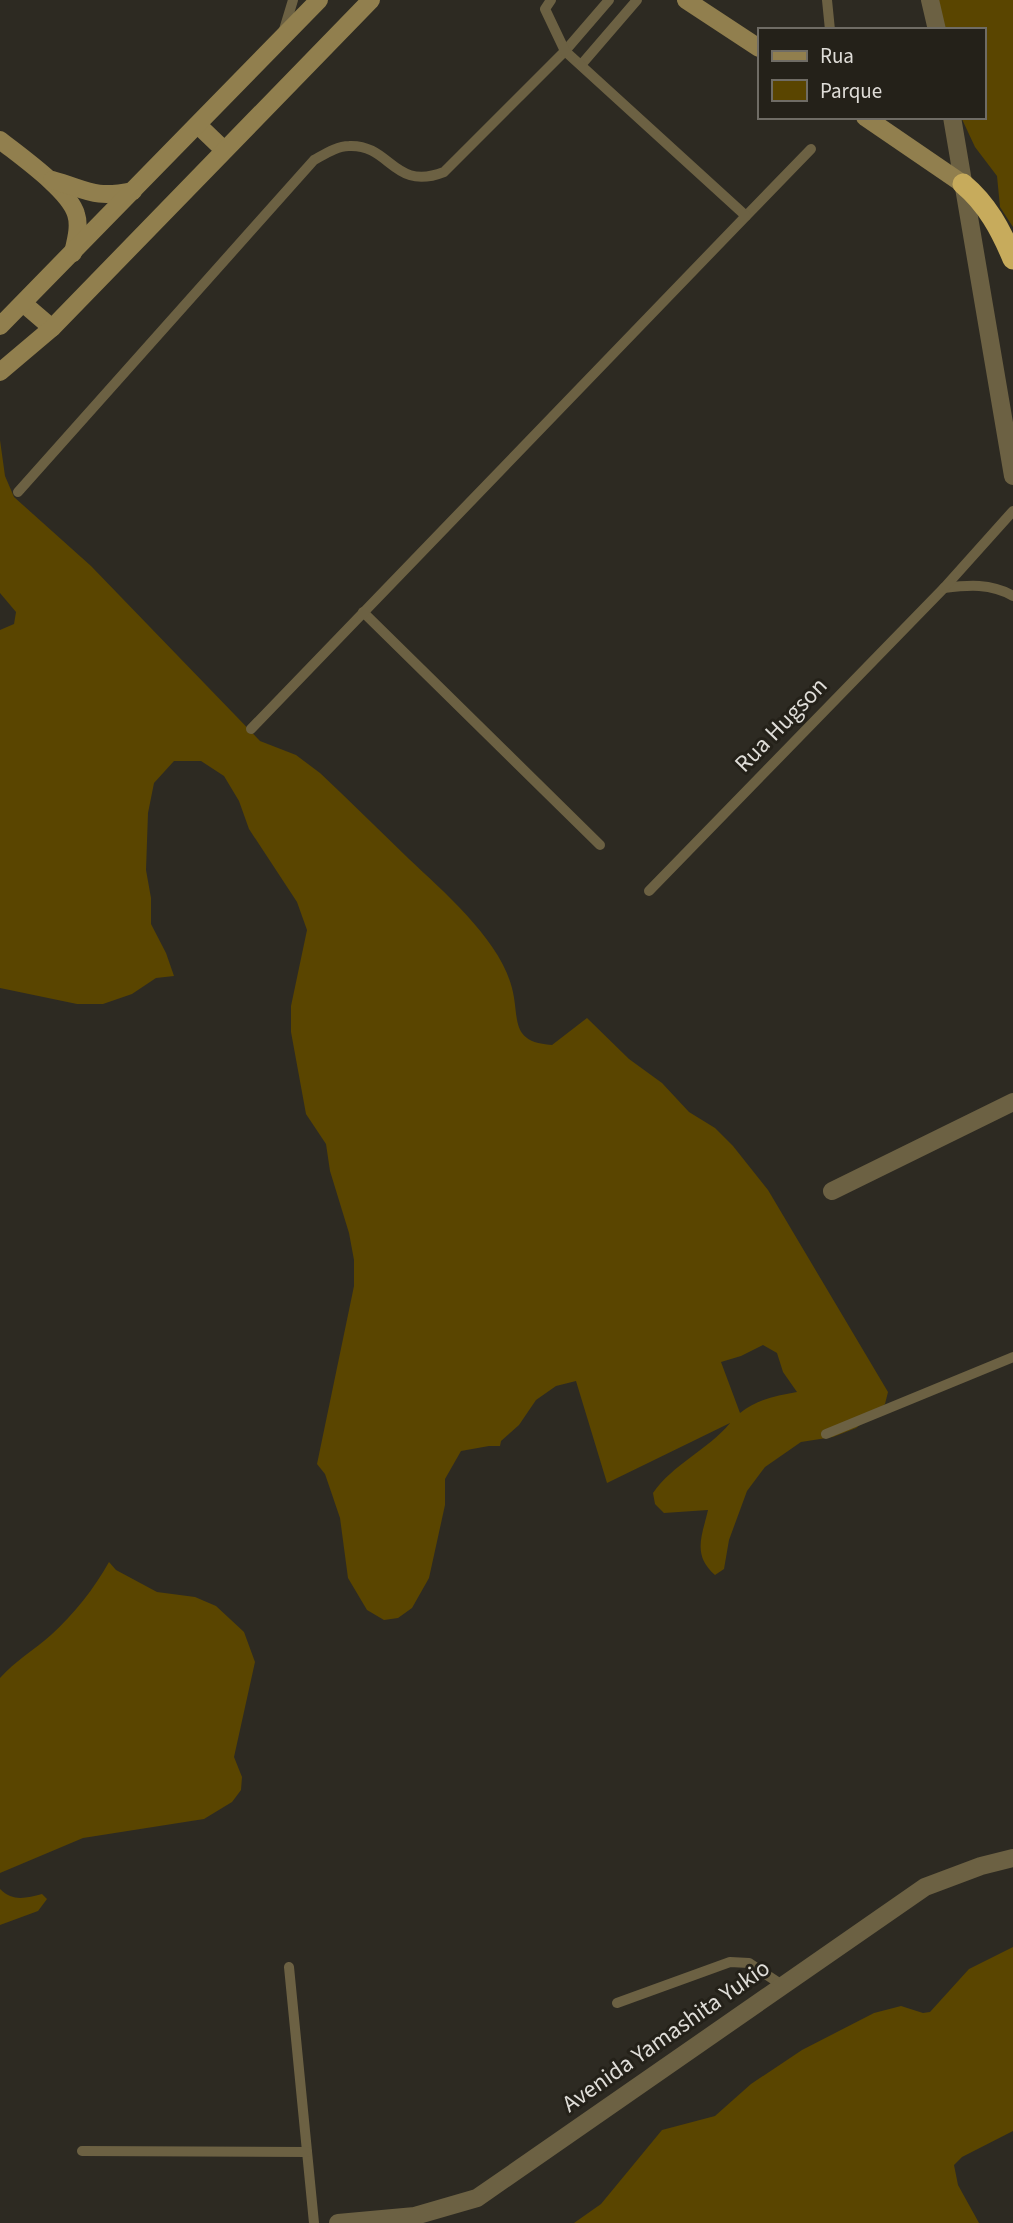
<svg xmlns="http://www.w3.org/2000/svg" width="1013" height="2223" font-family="'Source Sans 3',sans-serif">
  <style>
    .green { fill: #5a4500; fill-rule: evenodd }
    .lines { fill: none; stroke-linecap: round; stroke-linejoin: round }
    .service { stroke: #6c6143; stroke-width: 10 }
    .minor { stroke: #6c6143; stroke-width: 18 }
    .tertiary { stroke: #6c6143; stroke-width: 18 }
    .secondary { stroke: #917f4e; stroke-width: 18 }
    .motorway { stroke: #c7ab5c; stroke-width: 21 }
    .labels { text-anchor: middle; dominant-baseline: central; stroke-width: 6; stroke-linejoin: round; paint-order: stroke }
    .street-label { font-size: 24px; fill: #dfddd8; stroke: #242119 }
  </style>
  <rect width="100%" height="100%" fill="#2d2a22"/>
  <!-- green -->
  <g class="green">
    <polygon points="938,0 1013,0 1013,227 1000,207 997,176 975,147 961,117 983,117 983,30 943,30"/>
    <path d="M 0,440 L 5,476 L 14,497 L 91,566 L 260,741 L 296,755 L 320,773 C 350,801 379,830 409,859 C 444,892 500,940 512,988 C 520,1019 509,1042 552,1045 L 587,1018 L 629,1059 L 662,1083 L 689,1112 L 715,1128 L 733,1146 L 768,1190 L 888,1392 L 885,1404 L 856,1428 L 833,1437 L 801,1442 L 765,1467 L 747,1491 L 729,1540 L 724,1569 L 715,1575 C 692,1555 702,1536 708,1510 L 664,1513 L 655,1504 L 653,1493 C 673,1464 708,1450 730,1423 L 607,1483 L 576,1381 L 556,1386 L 536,1400 L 519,1425 L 501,1441 L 500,1446 L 489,1446 L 461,1451 L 445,1479 L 445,1505 L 429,1578 L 412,1608 L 398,1618 L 384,1620 L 367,1610 L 348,1578 L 340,1518 L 325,1474 L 317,1464 L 354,1286 L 354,1260 L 349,1233 L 330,1171 L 326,1144 L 306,1114 L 291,1032 L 291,1006 L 307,930 L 297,902 L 249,829 L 239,801 L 224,776 L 201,761 L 174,761 L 154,783 L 148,813 L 146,870 L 151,898 L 151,924 L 166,953 L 174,976 L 156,978 L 132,994 L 103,1004 L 77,1004 L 0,988 L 0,630 L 14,624 L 16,612 L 0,593 ZM 763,1345 L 777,1353 L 783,1372 L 797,1392 C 776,1396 757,1399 740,1413 L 721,1362 L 741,1356 Z"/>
    <path d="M 109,1562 L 116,1570 L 157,1592 L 195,1597 L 216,1606 L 244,1632 L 255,1662 L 234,1757 L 242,1777 L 241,1790 L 232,1802 L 204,1819 L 83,1838 L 0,1873 L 0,1678 C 15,1661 34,1650 51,1635 C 74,1614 94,1589 109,1562 Z"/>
    <path d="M 0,1889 C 13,1902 26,1898 42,1894 L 47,1899 L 38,1911 L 0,1925 Z"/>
    <polygon points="1013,1947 1013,2131 962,2157 954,2165 958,2185 979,2223 574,2223 601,2204 662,2130 715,2116 751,2084 802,2050 874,2013 901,2006 923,2013 930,2012 969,1969"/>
  </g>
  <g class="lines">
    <!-- service -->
    <g class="service">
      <polyline points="827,0 830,30"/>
      <polyline points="283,33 293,0"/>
      <polyline points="581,65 637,0"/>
      <polyline points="746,216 811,149"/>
      <path d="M 18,492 L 314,160 C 325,154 337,146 349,146 C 391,144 393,192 444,172 L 565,51 L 609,0"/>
      <path d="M 944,588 C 968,585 991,583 1013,596"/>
      <polyline points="363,612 600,845"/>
      <polyline points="251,729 746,216 565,51 545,9 551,0"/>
      <polyline points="649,891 944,588 1013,511"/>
      <polyline points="826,1434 1013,1357"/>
      <polyline points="289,1967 314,2223"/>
      <polyline points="617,2003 730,1962 749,1963 782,1985"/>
      <polyline points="82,2151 307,2152"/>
    </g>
    <!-- minor -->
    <polyline class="minor" points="832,1191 1013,1102"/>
    <!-- tertiary -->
    <g class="tertiary">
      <polyline points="930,0 937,30"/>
      <polyline points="952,117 1013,476"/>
      <polyline points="338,2223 415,2216 477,2198 925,1887 981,1866 1013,1858"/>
    </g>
    <!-- secondary -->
    <g class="secondary">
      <polyline points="686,0 759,48"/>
      <polyline points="865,117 963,184"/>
      <polyline points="198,125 224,150"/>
      <path d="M 0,140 C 20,156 69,190 76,214 C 80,226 76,240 73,253"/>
      <path d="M 52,180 C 88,190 93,199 133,191"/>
      <polyline points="24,304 52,328"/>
      <polyline points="0,326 319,0"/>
      <polyline points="0,372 52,328 371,0"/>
    </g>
    <!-- motorway -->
    <path class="motorway" d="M 963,184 C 987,204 1001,230 1013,259"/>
  </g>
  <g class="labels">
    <!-- street labels -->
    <g class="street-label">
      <text transform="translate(781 725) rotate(-46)">Rua Hugson</text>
      <text transform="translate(666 2036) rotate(-35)">Avenida Yamashita Yukio</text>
    </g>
  </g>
  <!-- legend -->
  <rect x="758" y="28" width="228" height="91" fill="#242119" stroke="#6f6c65" stroke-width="2"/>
  <rect x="772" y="51" width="35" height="10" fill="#917f4e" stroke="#6f6c65" stroke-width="2"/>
  <text x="820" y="63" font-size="21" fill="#dfddd8">Rua</text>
  <rect x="772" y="80" width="35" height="21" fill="#5a4500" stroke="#6f6c65" stroke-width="2"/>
  <text x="820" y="98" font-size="21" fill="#dfddd8">Parque</text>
</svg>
